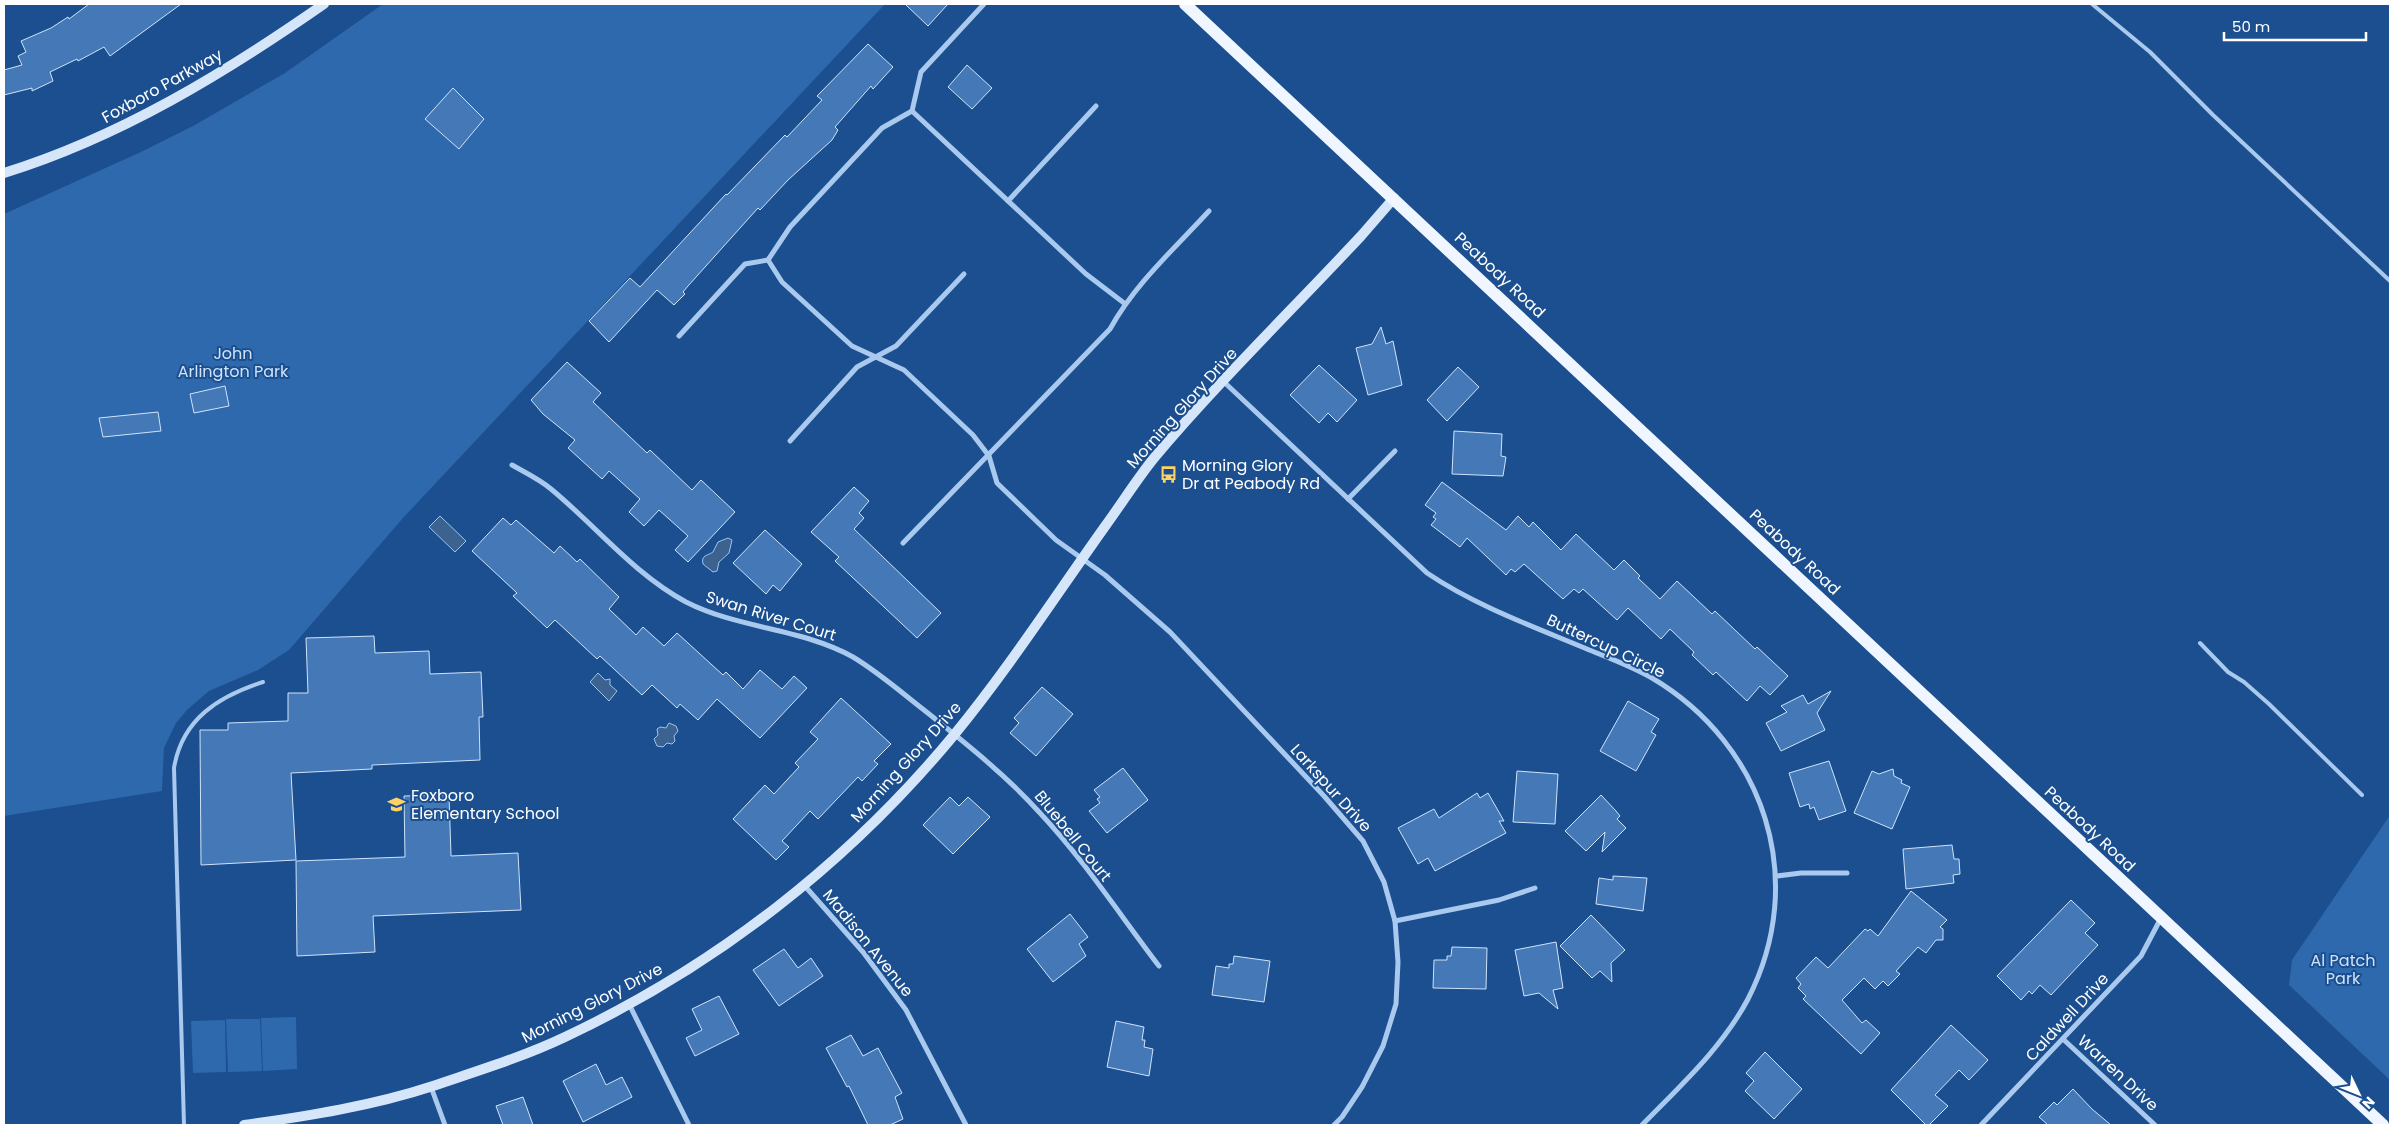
<svg xmlns="http://www.w3.org/2000/svg" width="2394" height="1129" font-family="Poppins,sans-serif">
  <style>
    .green { fill: #2e69ad }
    .water { fill: #3c6290; stroke: #9cc4f0 }
    .building { fill: #4478b7; stroke: #cfe3fa }
    .lines { fill: none; stroke-linecap: round; stroke-linejoin: round }
    .lane { stroke: #a9c9ee; stroke-width: 4 }
    .street { stroke: #a9c9ee; stroke-width: 5 }
    .secondary { stroke: #d6e6fa; stroke-width: 10 }
    .primary { stroke: #f0f6ff; stroke-width: 12 }
    .labels { text-anchor: middle; dominant-baseline: central; stroke-width: 4; stroke-linejoin: round; paint-order: stroke }
    .street-label { font-size: 16px; fill: #fff; stroke: #1b4f8f }
    .park-label { font-size: 16px; fill: #cfe3fa; stroke: #1b4f8f }
    .poi-label { font-size: 16px; fill: #fff; stroke: #1b4f8f; text-anchor: start }
  </style>
  <rect width="100%" height="100%" fill="#1b4f8f"/>
  <!-- green -->
  <g class="green">
    <polygon points="383,4 885,4 403,518 289,650 258,670 209,691 187,710 176,723 164,748 162,791 4,816 4,214 143,151 193,126 285,73"/>
    <polygon points="2390,815 2390,1080 2289,985 2292,960"/>
    <polygon points="296,1017 297,1069 263,1071 261,1018"/>
    <polygon points="226,1019 260,1019 262,1071 228,1072"/>
    <polygon points="225,1020 226,1072 193,1073 191,1021"/>
  </g>
  <!-- water -->
  <g class="water">
    <polygon points="440,516 466,541 455,552 429,527"/>
    <path d="M 728,538 L 732,540 L 729,553 L 719,562 L 717,571 L 713,572 L 703,564 C 701,555 707,556 713,552 L 718,542 Z"/>
    <polygon points="598,673 605,680 610,679 610,685 617,691 609,701 590,682"/>
    <polygon points="669,723 676,726 678,731 674,736 675,741 672,744 667,743 663,747 657,746 654,739 658,735 657,729 660,727 666,728"/>
  </g>
  <!-- building -->
  <g class="building">
    <polygon points="89,4 181,4 110,56 104,47 78,61 77,59 50,72 53,81 32,91 32,88 4,95 4,70 22,65 18,56 26,52 21,41 51,28 68,17 69,19"/>
    <polygon points="905,4 948,4 928,26"/>
    <polygon points="868,44 893,67 873,89 871,86 835,127 838,130 832,140 788,180 760,210 758,208 688,286 683,292 685,294 674,305 657,290 609,342 589,321 630,278 640,287 726,194 727,195 785,135 787,137 822,100 817,96"/>
    <polygon points="967,65 992,88 972,109 948,87"/>
    <polygon points="453,88 484,119 459,149 425,119"/>
    <polygon points="1381,327 1386,344 1393,341 1402,385 1368,395 1356,348 1372,344"/>
    <polygon points="567,362 601,393 593,402 647,453 650,450 692,490 701,480 735,512 688,562 675,550 688,536 659,510 644,526 629,512 640,499 609,471 602,479 568,448 575,440 543,414 531,400"/>
    <polygon points="1319,365 1357,400 1337,422 1328,413 1319,423 1290,395"/>
    <polygon points="1458,367 1479,387 1447,421 1427,400"/>
    <polygon points="225,386 229,406 194,413 190,394"/>
    <polygon points="158,412 161,431 103,437 99,418"/>
    <polygon points="1454,431 1502,434 1501,456 1506,457 1503,476 1452,474"/>
    <polygon points="1442,482 1506,530 1518,516 1529,527 1533,522 1561,550 1576,534 1614,570 1624,560 1640,576 1638,578 1660,599 1677,581 1712,614 1715,611 1755,649 1757,647 1788,676 1770,695 1760,686 1747,701 1716,672 1713,675 1692,655 1694,652 1670,629 1661,639 1628,608 1617,620 1583,589 1579,593 1574,589 1563,599 1524,564 1515,572 1511,569 1506,575 1467,538 1460,547 1431,525 1436,519 1433,517 1436,513 1425,505"/>
    <polygon points="854,487 869,501 859,513 864,518 854,529 941,613 917,638 835,561 839,557 811,532"/>
    <polygon points="503,518 511,525 516,520 554,553 560,546 577,562 580,559 619,597 609,609 636,635 643,627 664,646 677,633 723,675 726,672 743,689 760,670 782,689 794,676 807,688 760,738 717,699 698,720 680,704 677,708 652,685 642,695 600,656 597,659 555,620 547,628 513,596 517,593 472,551"/>
    <polygon points="765,530 802,564 780,591 773,585 766,594 733,563"/>
    <polygon points="374,636 375,653 429,651 430,674 481,672 483,717 479,717 480,760 372,765 372,769 291,773 296,860 201,865 200,730 228,730 228,723 288,721 288,693 308,693 306,638"/>
    <polygon points="1042,687 1073,714 1036,756 1010,733 1019,723 1014,718"/>
    <polygon points="1831,691 1817,713 1825,730 1781,751 1766,723 1787,712 1781,706 1803,695 1808,704"/>
    <polygon points="841,698 891,744 874,761 878,764 862,781 858,777 818,819 810,811 782,841 789,847 776,860 733,819 765,785 774,794 799,767 795,763 818,739 810,732"/>
    <polygon points="1628,701 1659,719 1651,732 1656,735 1636,771 1600,751"/>
    <polygon points="1829,761 1846,811 1819,820 1814,807 1810,809 1809,804 1800,807 1789,773"/>
    <polygon points="1123,768 1148,800 1107,833 1089,811 1100,803 1097,799 1100,797 1094,790"/>
    <polygon points="1893,769 1894,776 1902,780 1901,783 1910,787 1892,829 1854,813 1872,771 1879,774"/>
    <polygon points="1517,771 1558,774 1555,824 1513,822"/>
    <polygon points="1477,793 1480,798 1488,793 1504,821 1499,821 1506,833 1435,871 1428,858 1418,864 1398,828 1434,809 1439,818"/>
    <polygon points="449,795 451,856 518,853 521,910 373,916 375,952 297,956 296,861 405,857 404,796"/>
    <polygon points="1601,795 1616,811 1620,816 1617,819 1626,828 1602,852 1605,832 1586,851 1565,831"/>
    <polygon points="950,797 959,806 968,797 990,817 953,854 923,825"/>
    <polygon points="1952,845 1954,859 1959,859 1960,874 1953,875 1954,883 1906,889 1903,849"/>
    <polygon points="1613,876 1647,878 1643,911 1596,904 1599,878 1613,880"/>
    <polygon points="1911,891 1947,920 1940,927 1943,929 1943,940 1936,940 1926,953 1918,947 1896,971 1900,974 1888,986 1883,981 1875,989 1864,978 1842,1000 1862,1023 1866,1020 1880,1033 1861,1054 1803,999 1806,996 1798,988 1801,984 1796,978 1816,957 1828,968 1865,929 1868,931 1870,929 1878,936"/>
    <polygon points="2071,900 2095,923 2085,933 2098,945 2051,995 2040,985 2032,994 2029,991 2021,1000 1997,976"/>
    <polygon points="1070,914 1088,937 1079,944 1086,956 1053,982 1027,949"/>
    <polygon points="1591,915 1625,950 1611,963 1612,982 1600,971 1592,978 1560,946"/>
    <polygon points="1556,942 1563,988 1553,990 1558,1009 1539,993 1524,996 1515,950"/>
    <polygon points="1452,947 1487,948 1486,989 1433,988 1434,960 1447,960 1447,956 1451,956"/>
    <polygon points="784,949 798,968 811,958 823,976 779,1006 753,970"/>
    <polygon points="1234,956 1270,961 1264,1002 1212,995 1216,966 1229,968 1229,964 1233,964"/>
    <polygon points="719,996 739,1034 695,1056 686,1038 702,1030 692,1009"/>
    <polygon points="1116,1021 1144,1027 1142,1040 1145,1040 1144,1047 1153,1049 1149,1076 1107,1067"/>
    <polygon points="1951,1025 1988,1060 1969,1080 1959,1070 1935,1095 1948,1106 1929,1125 1926,1125 1891,1090"/>
    <polygon points="851,1035 863,1056 878,1048 902,1093 895,1097 903,1119 890,1125 868,1125 849,1086 847,1087 826,1048"/>
    <polygon points="1765,1052 1802,1089 1774,1119 1745,1091 1754,1081 1746,1073"/>
    <polygon points="596,1064 606,1085 622,1077 632,1097 583,1122 563,1081"/>
    <polygon points="2073,1089 2092,1109 2111,1125 2048,1125 2039,1117 2054,1102 2057,1105"/>
    <polygon points="523,1097 533,1125 503,1125 496,1106"/>
  </g>
  <g class="lines">
    <!-- lane -->
    <g class="lane">
      <polyline points="2092,4 2150,52 2213,115 2390,281"/>
      <polyline points="2200,643 2228,672 2244,682 2269,704 2362,795"/>
      <path d="M 184,1125 L 174,768 C 182,719 219,696 263,682"/>
    </g>
    <!-- street -->
    <g class="street">
      <polyline points="912,111 1086,274 1124,303"/>
      <polyline points="912,111 921,72 984,4"/>
      <polyline points="1008,201 1096,106"/>
      <polyline points="768,260 782,282 852,346 904,370 973,435 989,456 997,483 1056,540 1105,575 1170,632 1324,796 1363,841 1384,882 1395,921 1398,962 1396,1004 1383,1046 1362,1087 1342,1117 1334,1125"/>
      <polyline points="679,336 745,264 768,260 790,227 882,128 912,111"/>
      <path d="M 1224,382 L 1427,573 C 1476,606 1532,626 1587,649 C 1609,658 1631,666 1652,678 C 1765,745 1809,880 1748,999 C 1722,1048 1680,1086 1642,1125"/>
      <polyline points="790,441 857,367 896,346 964,274"/>
      <path d="M 512,465 C 524,472 539,479 551,489 C 596,526 634,574 686,602 C 739,629 801,628 853,657 C 878,672 901,692 924,710 C 964,742 1006,775 1040,813 C 1084,860 1120,915 1159,966"/>
      <polyline points="1348,499 1395,451"/>
      <path d="M 903,543 L 1110,329 C 1135,284 1174,249 1209,211"/>
      <polyline points="1777,876 1801,873 1847,873"/>
      <polyline points="804,885 863,952 906,1010 966,1125"/>
      <polyline points="1395,921 1499,900 1535,888"/>
      <polyline points="629,1004 689,1125"/>
      <polyline points="2063,1039 2155,1125"/>
      <polyline points="431,1087 445,1125"/>
      <polyline points="1981,1125 2141,956 2161,918"/>
    </g>
    <!-- secondary -->
    <g class="secondary">
      <path d="M 4,173 C 120,137 225,73 324,4"/>
      <path d="M 244,1125 C 308,1116 372,1106 433,1086 C 477,1071 523,1057 565,1037 C 716,966 848,863 954,735 C 1009,668 1056,595 1106,525 C 1122,503 1137,479 1154,458 C 1219,381 1292,310 1361,236 L 1394,198"/>
    </g>
    <!-- primary -->
    <polyline class="primary" points="1185,4 2383,1125"/>
  </g>
  <!-- icons -->
  <defs>
    <symbol id="bus-bare" viewBox="-9 -9 18 18"><path d="M-5-6H5V4H4V6H2V4H-2V6H-4V4H-5ZM-3.5-4V0h7V-4ZM-3.5 1.2v1.5H-2V1.2ZM2 1.2v1.5H3.5V1.2Z" fill="#ffd166" stroke="#1b4f8f" stroke-width="2.5" paint-order="stroke"/></symbol>
    <symbol id="school-bare" viewBox="-9 -9 18 18"><path d="M0-5L7-2L0 1L-7-2ZM-4 1L0 2.5L4 1V4Q0 6-4 4Z" fill="#ffd166" stroke="#1b4f8f" stroke-width="2.5" paint-order="stroke"/></symbol>
  </defs>
  <g fill-rule="evenodd">
    <use href="#bus-bare" x="1156" y="462" width="25" height="25"/>
    <use href="#school-bare" x="384" y="792" width="25" height="25"/>
  </g>
  <g class="labels">
    <!-- street labels -->
    <g class="street-label">
      <text transform="translate(162 86) rotate(-29)">Foxboro Parkway</text>
      <text transform="translate(1500 275) rotate(43)">Peabody Road</text>
      <text transform="translate(1182 408) rotate(-48)">Morning Glory Drive</text>
      <text transform="translate(1795 552) rotate(43)">Peabody Road</text>
      <text transform="translate(771 616) rotate(17)">Swan River Court</text>
      <text transform="translate(1606 646) rotate(25)">Buttercup Circle</text>
      <text transform="translate(906 762) rotate(-48)">Morning Glory Drive</text>
      <text transform="translate(1331 788) rotate(48)">Larkspur Drive</text>
      <text transform="translate(2090 829) rotate(43)">Peabody Road</text>
      <text transform="translate(1073 836) rotate(51)">Bluebell Court</text>
      <text transform="translate(868 943) rotate(51)">Madison Avenue</text>
      <text transform="translate(592 1003) rotate(-27)">Morning Glory Drive</text>
      <text transform="translate(2067 1017) rotate(-47)">Caldwell Drive</text>
      <text transform="translate(2118 1073) rotate(43)">Warren Drive</text>
    </g>
    <!-- park labels -->
    <g class="park-label">
      <text x="233" y="353">John<tspan x="233" dy="18">Arlington Park</tspan></text>
      <text x="2343" y="960">Al Patch<tspan x="2343" dy="18">Park</tspan></text>
    </g>
    <!-- poi labels -->
    <g class="poi-label">
      <text x="1182" y="465">Morning Glory<tspan x="1182" dy="18">Dr at Peabody Rd</tspan></text>
      <text x="411" y="795">Foxboro<tspan x="411" dy="18">Elementary School</tspan></text>
    </g>
  </g>
  <!-- border -->
  <rect width="2394" height="1129" fill="none" stroke="#ffffff" stroke-width="10"/>
  <!-- north arrow -->
  <g transform="translate(2359 1094) rotate(133)" stroke="#1b4f8f" stroke-width="4" paint-order="stroke">
  <path d="M0-4L9 19L0 12L-9 19Z" fill="#ffffff"/>
  <text y="-8" font-size="14" font-weight="bold" text-anchor="middle" fill="#ffffff">N</text>
  </g>
  <!-- scale -->
  <path d="M2224 32v8h142v-8" fill="none" stroke="#ffffff" stroke-width="2.5"/>
  <text x="2232" y="32" font-size="15" fill="#ffffff" stroke="#1b4f8f" stroke-width="4" paint-order="stroke">50 m</text>
</svg>
